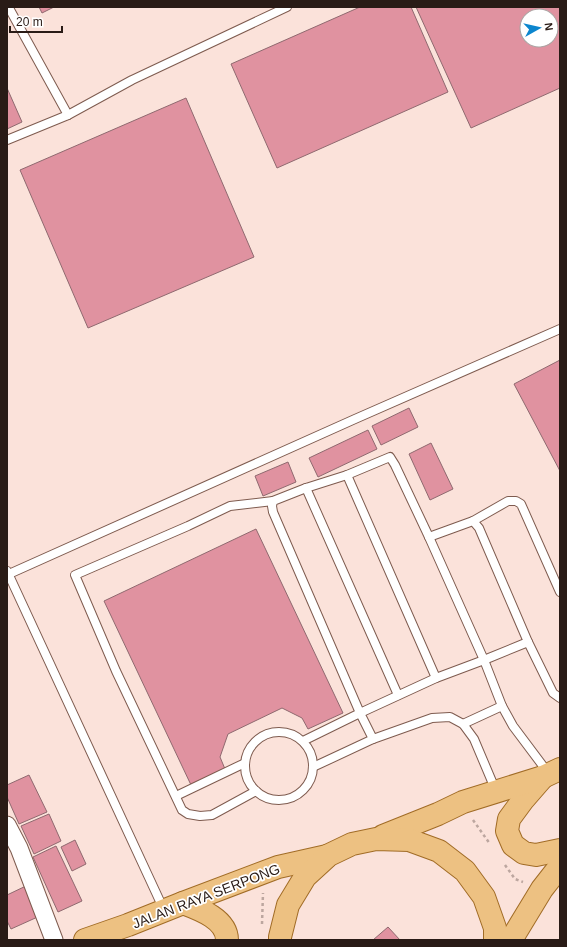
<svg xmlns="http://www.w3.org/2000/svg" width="567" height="947" font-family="Helvetica,sans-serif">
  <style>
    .building { fill: #e092a0; stroke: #8f696f; fill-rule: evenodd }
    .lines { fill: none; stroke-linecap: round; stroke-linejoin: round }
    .lane-casing { stroke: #7e5b4f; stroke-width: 10 }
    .street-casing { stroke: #7e5b4f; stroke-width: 19 }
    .primary-casing { stroke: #a16c26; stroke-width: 24 }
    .path { stroke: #bca69f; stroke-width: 2.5; stroke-dasharray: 3 3; stroke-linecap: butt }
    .lane { stroke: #fff; stroke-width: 8 }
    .street { stroke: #fff; stroke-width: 17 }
    .primary { stroke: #edc182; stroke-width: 22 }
    .labels { text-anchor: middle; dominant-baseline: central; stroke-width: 3.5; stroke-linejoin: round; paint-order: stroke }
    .street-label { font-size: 14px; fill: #291b16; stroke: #fff }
  </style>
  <rect width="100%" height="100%" fill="#fbe2da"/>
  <!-- building -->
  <g class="building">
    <polygon points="39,7 54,7 42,13"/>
    <polygon points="360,7 411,7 448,92 277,168 231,64"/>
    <path d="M 416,7 L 560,7 L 560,88 L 471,128 ZM 527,16 L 551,16 L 551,40 L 527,40 Z"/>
    <polygon points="7,88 22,122 7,129"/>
    <polygon points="186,98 254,257 88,328 20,170"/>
    <polygon points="560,360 560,471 514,384"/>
    <polygon points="409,408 418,427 381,445 372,426"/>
    <polygon points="368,430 377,449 318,477 309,458"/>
    <polygon points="431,443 453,489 430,500 409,454"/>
    <polygon points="288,462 296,482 263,496 255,476"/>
    <polygon points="256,529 343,713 308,729 302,718 282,708 228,734 220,757 225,769 191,785 104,601"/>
    <polygon points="29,775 47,812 19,824 7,797 7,785"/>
    <polygon points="49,814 61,841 34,854 21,826"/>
    <polygon points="75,840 86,864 72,871 61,847"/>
    <polygon points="56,846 82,901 58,912 33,857"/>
    <polygon points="28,885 42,915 11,929 7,921 7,895"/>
    <polygon points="388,927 400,940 373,940"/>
  </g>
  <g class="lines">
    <defs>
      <g id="lane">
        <polyline points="9,8 68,115"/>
        <polyline points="7,140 68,115 132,80 287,7"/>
        <polyline points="347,475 436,678"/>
        <polyline points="306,488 398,695"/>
        <polyline points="473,521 508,501 516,501 521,504 560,592"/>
        <polyline points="429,537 484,660 502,706 513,726 549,774"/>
        <polyline points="7,571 164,910"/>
        <polyline points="9,574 355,419 560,329"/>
        <polyline points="528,642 553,693 560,698"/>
        <polyline points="463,724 502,706"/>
        <circle cx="279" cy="766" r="34"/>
        <polyline points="303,741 360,713 436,678 484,660 528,642 479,528 473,521 429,537 395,465 390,457 347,475 306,488 273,501 272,506 273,512 360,713 373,739"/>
        <polyline points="313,767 373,739 432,718 450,717 463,724 474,739 496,791"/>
        <polyline points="256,791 212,815 200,816 188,814 182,810 116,671 75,575 188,526 230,506 273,501"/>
        <polyline points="176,796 245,763"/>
      </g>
      <polyline id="street" points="7,825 19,848 54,940"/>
      <g id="primary">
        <polyline points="543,777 523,800 509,819 507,831 513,845 524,853 536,855 560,850"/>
        <polyline points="383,836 438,814 463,802 543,777 560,769"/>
        <path d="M 183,903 C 199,909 227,919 227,940"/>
        <polyline points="85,940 128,925 183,903 278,867 327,856"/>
        <polyline points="280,940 280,937 288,905 305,877 329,855 352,844 376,839 409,840 439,851 465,871 484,897 495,928 495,940"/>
        <polyline points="511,940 542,889 560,866"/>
      </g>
    </defs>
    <!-- lane casing -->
    <use href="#lane" class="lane-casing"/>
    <!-- street casing -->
    <use href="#street" class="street-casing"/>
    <!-- primary casing -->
    <use href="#primary" class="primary-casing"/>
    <!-- path -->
    <g class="path">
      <polyline points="473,820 490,844"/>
      <polyline points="505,865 515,879 523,882"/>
      <polyline points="262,924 263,893"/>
    </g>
    <!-- lane -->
    <use href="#lane" class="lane"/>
    <!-- street -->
    <use href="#street" class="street"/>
    <!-- primary -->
    <use href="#primary" class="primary"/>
  </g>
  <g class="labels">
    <!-- street labels -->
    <g class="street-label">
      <text transform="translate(206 896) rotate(-21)">JALAN RAYA SERPONG</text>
    </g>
  </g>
  <!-- border -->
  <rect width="567" height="947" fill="none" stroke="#291b16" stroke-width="16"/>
  <!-- north arrow -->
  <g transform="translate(539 28) rotate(82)"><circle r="19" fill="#ffffff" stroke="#a9a4a2"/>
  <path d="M0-3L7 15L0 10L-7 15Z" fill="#0c86ce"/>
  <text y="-6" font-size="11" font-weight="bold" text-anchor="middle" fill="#291b16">N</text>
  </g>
  <!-- scale -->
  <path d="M10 26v6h52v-6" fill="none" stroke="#291b16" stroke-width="2"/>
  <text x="16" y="26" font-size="12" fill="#291b16" stroke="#ffffff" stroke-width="3" paint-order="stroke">20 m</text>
</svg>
